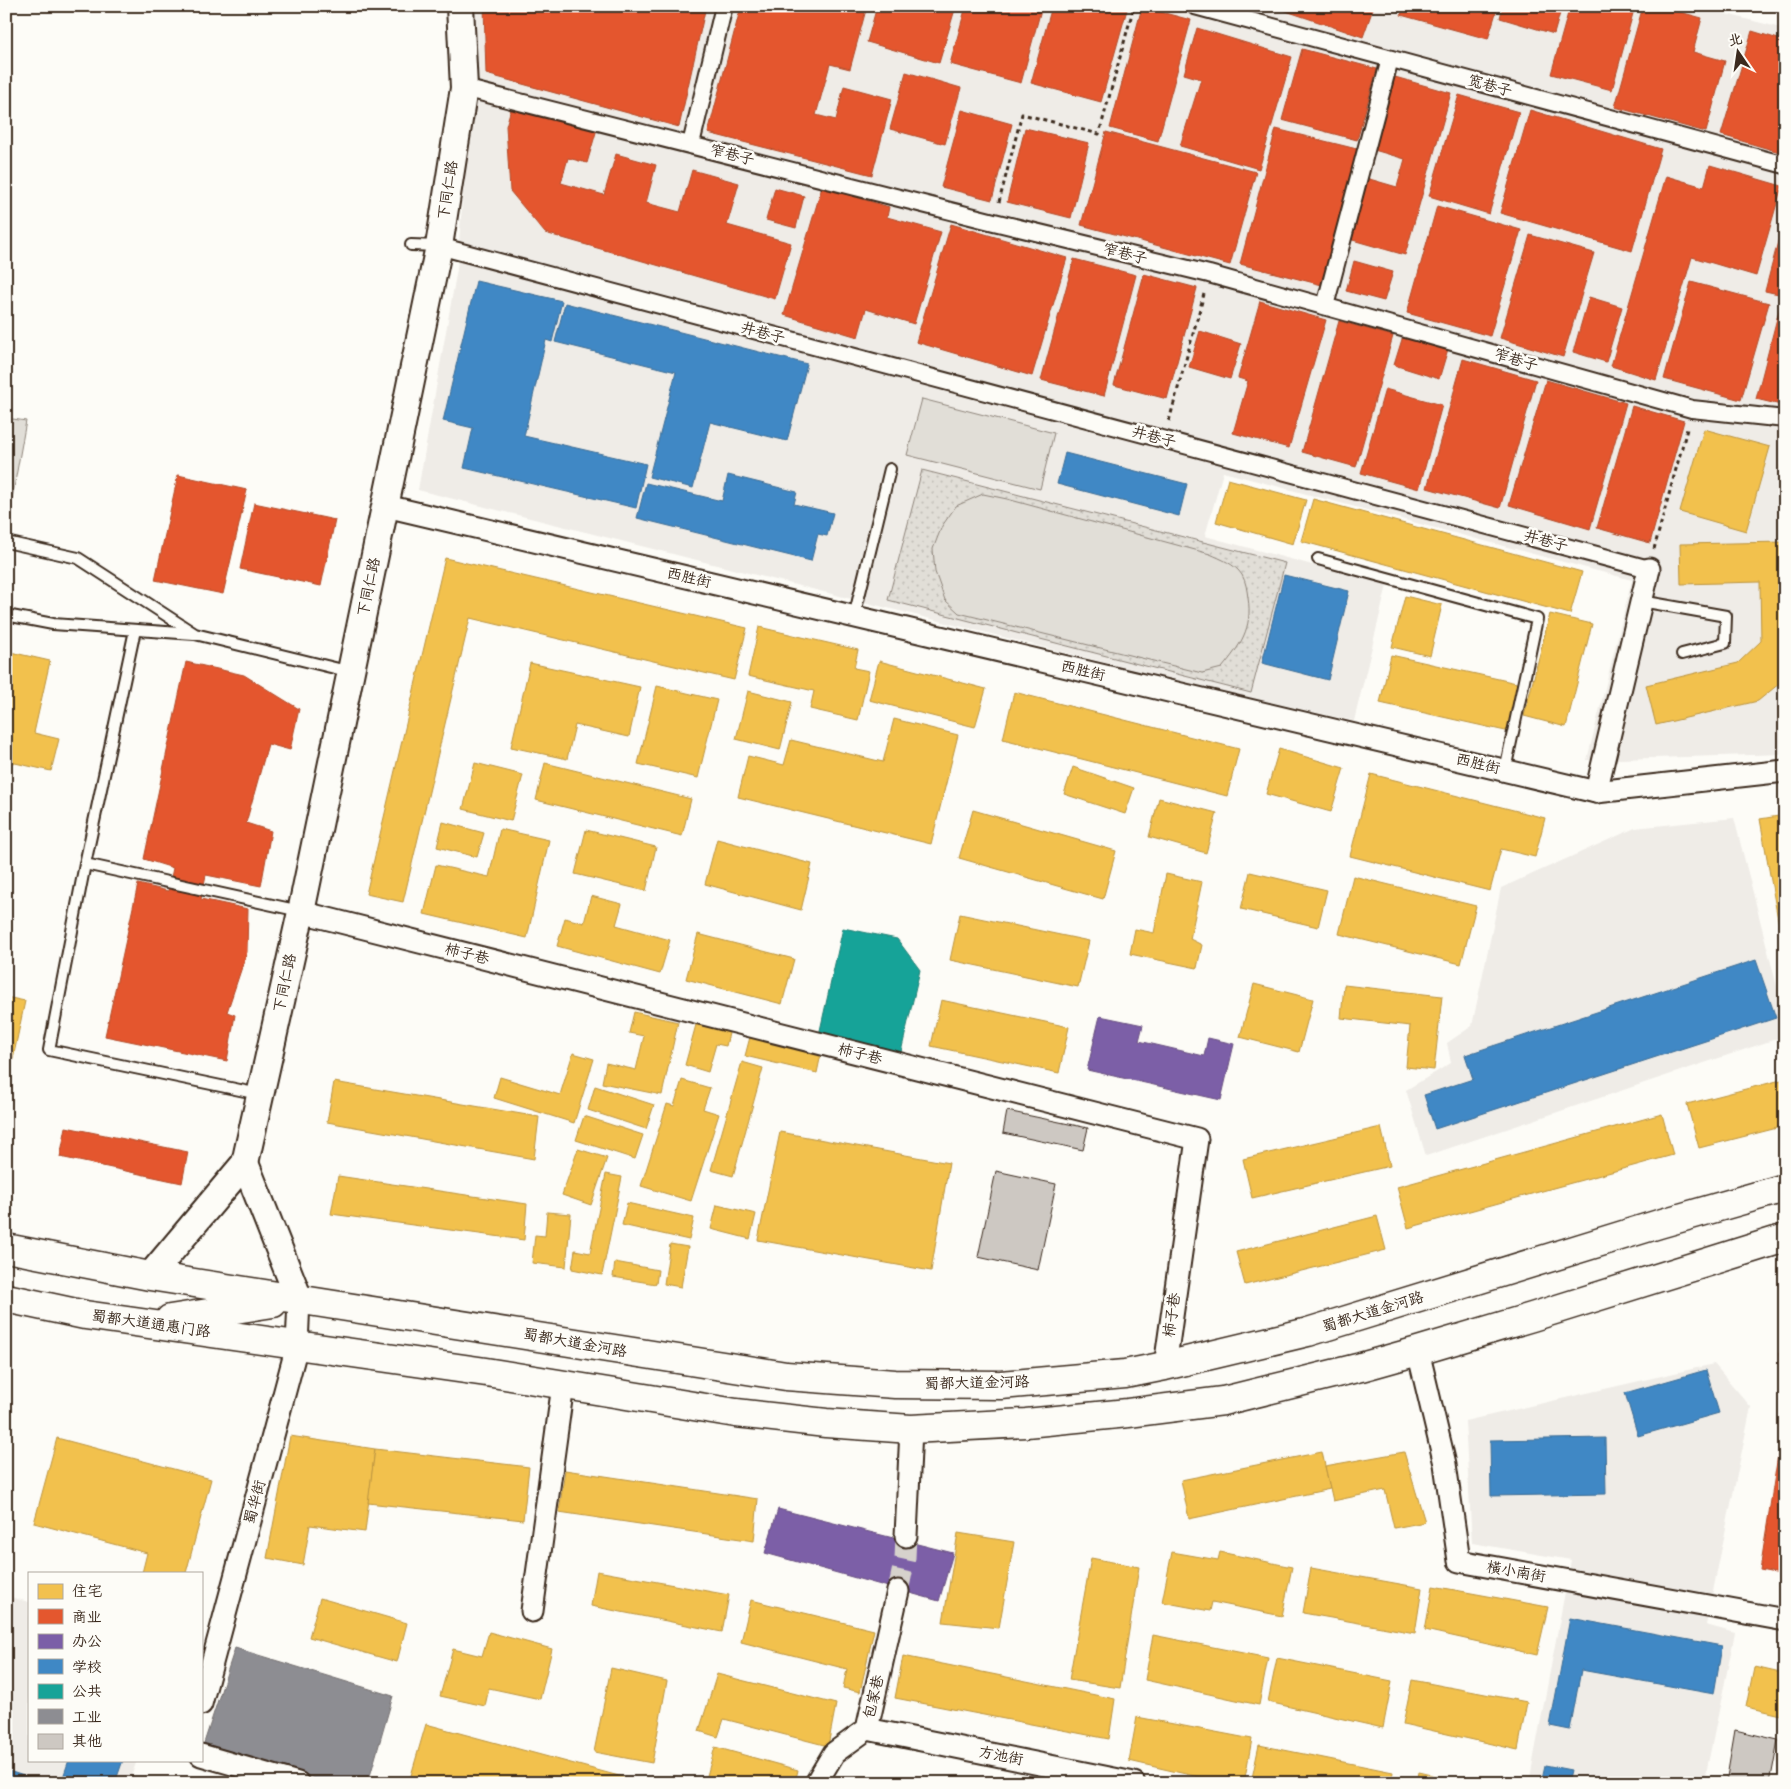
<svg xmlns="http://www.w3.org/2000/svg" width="1791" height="1789" font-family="'Balsamiq Sans','LXGW WenKai TC',sans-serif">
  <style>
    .built { fill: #efece7 }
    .grass { fill: url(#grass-dots); stroke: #8e847a }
    .garden { fill: #e1ded7; stroke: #8e847a }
    .homes { fill: #f2c14e; stroke: #bb9440 }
    .shops { fill: #e4572e; stroke: #b14a29 }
    .offices { fill: #7b5ea7; stroke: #684e7e }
    .schools { fill: #3f88c5; stroke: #3e6c93 }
    .public { fill: #17a398; stroke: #227f73 }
    .industry { fill: #8d8d92; stroke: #746f6f }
    .building { fill: #cdc8c2; stroke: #3b2a1e }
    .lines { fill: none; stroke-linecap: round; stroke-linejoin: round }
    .minor-tunnel { stroke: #d6d2cc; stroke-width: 21; stroke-dasharray: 21 11; stroke-linecap: butt }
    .service-casing { stroke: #3b2a1e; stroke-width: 14 }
    .pedestrian-casing { stroke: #3b2a1e; stroke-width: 20 }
    .minor-casing { stroke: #3b2a1e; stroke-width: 25 }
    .tertiary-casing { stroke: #3b2a1e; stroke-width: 30 }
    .primary-casing { stroke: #3b2a1e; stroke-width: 31 }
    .path { stroke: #3b2a1e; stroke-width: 3; stroke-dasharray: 4 4; stroke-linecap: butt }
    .service { stroke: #fdfcf7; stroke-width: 10 }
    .pedestrian { stroke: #fdfcf7; stroke-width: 16 }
    .minor { stroke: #fdfcf7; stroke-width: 21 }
    .tertiary { stroke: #fdfcf7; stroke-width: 26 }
    .primary { stroke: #fdfcf7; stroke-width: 28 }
    .labels { text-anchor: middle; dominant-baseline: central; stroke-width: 5; stroke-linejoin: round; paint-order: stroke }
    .street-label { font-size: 15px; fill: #3b2a1e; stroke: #fdfcf7 }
  </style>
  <defs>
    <pattern id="grass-dots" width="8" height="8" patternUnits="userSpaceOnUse" patternTransform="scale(1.25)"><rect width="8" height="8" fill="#e1ded7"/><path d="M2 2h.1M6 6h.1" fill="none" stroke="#c2bfb8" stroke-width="1.8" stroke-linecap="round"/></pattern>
  </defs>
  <rect width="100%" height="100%" fill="#fdfcf7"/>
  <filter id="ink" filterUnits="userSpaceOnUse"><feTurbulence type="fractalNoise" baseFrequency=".02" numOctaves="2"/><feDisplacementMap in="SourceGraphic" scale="10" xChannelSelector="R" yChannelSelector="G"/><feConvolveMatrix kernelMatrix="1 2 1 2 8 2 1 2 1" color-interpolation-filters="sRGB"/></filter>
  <g filter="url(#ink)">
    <!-- built -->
    <g class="built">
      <polygon points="470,6 1695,6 1785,29 1785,754 1587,760 1632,580 1223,472 1205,536 1387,585 1354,721 1198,686 418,490 457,269 473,64"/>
      <polygon points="1734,818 1785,1018 1785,1036 1426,1156 1406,1090 1451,1063 1447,1043 1472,1026 1501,888 1635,828"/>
      <polygon points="1714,1364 1751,1407 1706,1625 1735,1633 1704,1783 1529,1783 1571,1560 1472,1543 1465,1421"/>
      <polygon points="6,1596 29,1602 29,1760 137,1760 129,1783 6,1783"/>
    </g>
    <!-- grass -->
    <polygon class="grass" points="922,470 1285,563 1251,693 888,600"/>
    <!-- garden -->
    <g class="garden">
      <polygon points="922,399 1054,433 1040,489 907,455"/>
      <polygon points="6,418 26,421 12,499 6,498"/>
      <path d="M 983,494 L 1007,499 L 1210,554 C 1221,559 1235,564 1242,575 C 1246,582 1247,590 1248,598 C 1253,628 1240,646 1222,668 L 1202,673 L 959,613 L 945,600 L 935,572 L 933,549 L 942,526 L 956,506 Z"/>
    </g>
    <!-- homes -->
    <g class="homes">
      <polygon points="1768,6 1785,6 1785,11"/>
      <polygon points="1704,429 1770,447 1746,531 1680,512"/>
      <polygon points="1781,465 1785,465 1785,536 1784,536"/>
      <polygon points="1228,479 1306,500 1293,544 1216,522"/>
      <polygon points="1313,499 1582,572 1570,614 1301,541"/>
      <polygon points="1785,542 1785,677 1780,683 1758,701 1656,725 1646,685 1738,663 1761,641 1760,582 1681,584 1680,544"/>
      <polygon points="445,558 747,628 734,680 470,618 403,902 366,894"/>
      <polygon points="1405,596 1442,605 1430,656 1392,647"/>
      <polygon points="1550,614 1592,624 1566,727 1524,716"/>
      <polygon points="759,627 858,650 854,668 869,671 858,720 810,709 814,691 748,676"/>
      <polygon points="6,651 50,661 34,733 59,739 51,771 6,761"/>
      <polygon points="1391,655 1521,684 1510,732 1380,703"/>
      <polygon points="879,661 986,689 975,727 869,700"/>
      <polygon points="530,663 640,687 629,737 575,725 567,759 511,747"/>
      <polygon points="657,686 717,700 698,778 638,764"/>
      <polygon points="748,691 792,702 780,750 736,739"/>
      <polygon points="1014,692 1239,749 1227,796 1003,739"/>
      <polygon points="894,719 958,735 931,844 738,797 748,756 784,765 791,740 883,762"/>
      <polygon points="1279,749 1344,768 1331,812 1266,794"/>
      <polygon points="475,763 523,775 511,821 463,809"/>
      <polygon points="545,763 691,799 682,836 536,800"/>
      <polygon points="1073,767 1134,788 1125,814 1064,794"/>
      <polygon points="1371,774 1545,818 1535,857 1501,849 1490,891 1350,856"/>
      <polygon points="1159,798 1217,813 1206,853 1149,837"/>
      <polygon points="973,810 1116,851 1103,899 959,858"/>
      <polygon points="1785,815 1785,959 1760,819"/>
      <polygon points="443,822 484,833 477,857 437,847"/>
      <polygon points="500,829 549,840 527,938 424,914 436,865 489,877"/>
      <polygon points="586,830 656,847 646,891 575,874"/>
      <polygon points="717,839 812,864 801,910 705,884"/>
      <polygon points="1250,872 1327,890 1318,927 1241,909"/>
      <polygon points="1166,874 1202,882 1190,939 1202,945 1197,968 1130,954 1135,929 1154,933"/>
      <polygon points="1353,876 1476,906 1461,964 1339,934"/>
      <polygon points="591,896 622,904 616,925 670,940 660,974 557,946 565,918 584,923"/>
      <polygon points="960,914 1089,941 1078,987 950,960"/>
      <polygon points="698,934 794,959 782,1004 686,979"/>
      <polygon points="1254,984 1313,999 1299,1052 1240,1037"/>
      <polygon points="1344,985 1442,996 1434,1070 1406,1067 1410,1026 1341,1018"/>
      <polygon points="6,997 25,1001 6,1092"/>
      <polygon points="941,1000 1069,1027 1059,1073 931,1046"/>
      <polygon points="634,1012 678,1022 662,1095 602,1083 606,1063 636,1070 644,1036 629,1033"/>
      <polygon points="697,1021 730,1029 726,1046 716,1044 708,1072 685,1065"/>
      <polygon points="750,1037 821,1054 817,1073 745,1056"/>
      <polygon points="573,1053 594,1059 574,1123 494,1098 500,1077 560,1095"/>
      <polygon points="742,1062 763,1068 733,1176 711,1170"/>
      <polygon points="1785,1079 1785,1126 1699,1148 1687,1104"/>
      <polygon points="682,1080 710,1088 703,1109 719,1114 691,1201 641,1186 667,1104 674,1106"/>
      <polygon points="334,1082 539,1117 534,1159 327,1122"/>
      <polygon points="595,1086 654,1105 646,1129 588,1110"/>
      <polygon points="1662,1114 1673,1155 1408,1228 1397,1187"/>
      <polygon points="584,1116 643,1135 635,1159 576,1140"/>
      <polygon points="1381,1127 1390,1166 1252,1198 1243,1159"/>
      <polygon points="780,1132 949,1163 931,1271 758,1240"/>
      <polygon points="578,1149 607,1158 591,1205 562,1195"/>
      <polygon points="606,1174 622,1177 602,1275 572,1269 575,1250 590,1253"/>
      <polygon points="338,1176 527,1204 524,1240 331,1214"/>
      <polygon points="627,1203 694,1218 689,1240 622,1225"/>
      <polygon points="717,1205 756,1214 750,1239 711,1229"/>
      <polygon points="547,1212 571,1214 566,1267 532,1263 535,1235 545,1236"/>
      <polygon points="1377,1216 1386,1250 1245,1285 1236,1252"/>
      <polygon points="670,1244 688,1247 681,1287 664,1284"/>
      <polygon points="615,1262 658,1270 656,1284 613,1277"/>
      <polygon points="290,1436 375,1449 365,1532 310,1525 303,1565 267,1558"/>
      <polygon points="57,1438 211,1479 186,1573 142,1573 147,1553 34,1523"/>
      <polygon points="375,1449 529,1467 523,1520 368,1503"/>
      <polygon points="1322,1452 1330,1489 1189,1519 1181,1480"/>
      <polygon points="1404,1452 1425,1522 1394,1528 1385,1490 1333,1501 1325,1466"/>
      <polygon points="565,1470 758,1499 754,1541 559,1512"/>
      <polygon points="958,1533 1014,1542 999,1628 943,1622"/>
      <polygon points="1172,1552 1218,1560 1220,1552 1292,1567 1282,1616 1212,1602 1210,1611 1162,1602"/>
      <polygon points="1091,1558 1139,1567 1120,1688 1069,1680"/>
      <polygon points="1311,1568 1422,1588 1415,1633 1303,1613"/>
      <polygon points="597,1571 729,1595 722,1632 591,1606"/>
      <polygon points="1433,1586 1548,1607 1537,1655 1425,1630"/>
      <polygon points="320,1598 407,1623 397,1662 309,1637"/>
      <polygon points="751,1600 874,1630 860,1692 843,1688 847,1669 741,1642"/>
      <polygon points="489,1632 552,1649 540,1699 489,1688 485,1706 440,1696 453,1649 482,1656"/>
      <polygon points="1153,1635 1268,1658 1259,1705 1145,1680"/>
      <polygon points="903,1656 1115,1699 1109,1739 895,1698"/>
      <polygon points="1277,1658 1392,1681 1383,1728 1268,1702"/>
      <polygon points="1754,1667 1785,1674 1785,1716 1746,1707"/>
      <polygon points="611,1668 667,1681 652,1763 594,1752"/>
      <polygon points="717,1674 836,1704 828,1746 724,1719 718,1737 699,1731"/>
      <polygon points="1412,1680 1527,1702 1518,1750 1403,1724"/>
      <polygon points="1137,1717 1252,1739 1244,1783 1225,1783 1129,1761"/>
      <polygon points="426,1724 645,1783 424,1783 410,1779"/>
      <polygon points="1259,1745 1393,1772 1391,1783 1251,1783"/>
      <polygon points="715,1747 798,1770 795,1783 705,1783"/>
      <polygon points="1419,1772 1467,1783 1417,1783"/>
      <polygon points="903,1780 919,1783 902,1783"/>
    </g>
    <!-- shops -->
    <g class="shops">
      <polygon points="484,6 706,6 679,127 486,74"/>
      <polygon points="741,6 867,6 850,69 830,64 816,115 836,120 844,86 892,99 872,175 708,133"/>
      <polygon points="877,6 956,6 939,63 867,42"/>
      <polygon points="966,6 1042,6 1021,83 950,64"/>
      <polygon points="1052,6 1128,6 1101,102 1031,83"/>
      <polygon points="1284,6 1374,6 1363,37 1283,10"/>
      <polygon points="1404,6 1498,6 1488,39 1401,15"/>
      <polygon points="1503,6 1562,6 1554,34 1500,18"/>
      <polygon points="1570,6 1635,6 1612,90 1551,74"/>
      <polygon points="1643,6 1658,6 1702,18 1693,52 1725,61 1706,132 1615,107"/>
      <polygon points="1142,7 1191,20 1158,141 1110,128"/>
      <polygon points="1197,28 1292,57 1259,169 1180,146 1201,79 1184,74"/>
      <polygon points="1752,31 1785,41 1785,148 1783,153 1721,135"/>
      <polygon points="1302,49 1377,69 1357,140 1282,120"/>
      <polygon points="906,72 961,88 945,144 890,129"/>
      <polygon points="1395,77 1451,93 1405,255 1349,239 1366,178 1397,187 1405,159 1374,150"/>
      <polygon points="1459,95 1519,112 1489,214 1429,196"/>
      <polygon points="512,105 597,129 587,163 568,158 561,183 604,195 616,154 656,165 646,203 680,212 692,170 739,183 727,225 791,243 775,299 545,233 510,191 506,126"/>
      <polygon points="962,110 1012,124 992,200 941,187"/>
      <polygon points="1530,110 1661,149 1632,251 1500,213"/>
      <polygon points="1025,128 1089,143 1071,218 1007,202"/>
      <polygon points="1276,129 1357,149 1322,285 1240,264"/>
      <polygon points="1106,132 1256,172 1230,265 1081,225"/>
      <polygon points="1710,165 1782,186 1756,276 1692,257 1656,380 1611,366 1666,176 1704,187"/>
      <polygon points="822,187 889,207 887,217 941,232 914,324 866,309 858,337 784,315"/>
      <polygon points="775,188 804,196 796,228 766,220"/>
      <polygon points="1437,206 1521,230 1490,336 1407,313"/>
      <polygon points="1785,215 1785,406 1756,399 1783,295 1765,291"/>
      <polygon points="951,224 1067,258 1032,376 916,342"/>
      <polygon points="1530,235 1594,253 1563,357 1500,338"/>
      <polygon points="1074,259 1136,275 1104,396 1041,380"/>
      <polygon points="1354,261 1393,272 1384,301 1346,291"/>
      <polygon points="1144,274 1197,288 1167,399 1114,385"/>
      <polygon points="1691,282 1769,303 1741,400 1664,379"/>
      <polygon points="1589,297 1622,307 1606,362 1573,352"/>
      <polygon points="1260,301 1326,320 1289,448 1233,433 1248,381 1238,378"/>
      <polygon points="1339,321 1393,336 1356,467 1302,452"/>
      <polygon points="1200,331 1241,344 1230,379 1189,367"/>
      <polygon points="1403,336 1448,349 1439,379 1394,365"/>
      <polygon points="1463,359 1536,380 1500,508 1427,488"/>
      <polygon points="1546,380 1626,403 1590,529 1509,505"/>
      <polygon points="1385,389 1442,405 1419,489 1361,473"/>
      <polygon points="1632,406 1684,421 1650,543 1597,528"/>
      <polygon points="178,475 247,490 223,594 155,580"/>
      <polygon points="254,503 335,520 321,586 240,569"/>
      <polygon points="186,662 244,675 299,709 290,750 268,744 246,823 271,831 261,886 206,875 201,899 248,909 247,952 227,1012 235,1015 227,1061 105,1036 138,884 168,891 173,868 144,859"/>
      <polygon points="66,1127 188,1152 182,1183 60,1157"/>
      <polygon points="1785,1351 1785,1575 1760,1570 1784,1417 1779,1353"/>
    </g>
    <!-- offices -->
    <g class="offices">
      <polygon points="1100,1016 1143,1025 1139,1041 1204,1056 1208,1038 1234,1044 1221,1100 1087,1070"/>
      <polygon points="778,1509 953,1553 939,1601 765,1553"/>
    </g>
    <!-- schools -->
    <g class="schools">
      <polygon points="476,281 562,301 552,342 546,340 524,436 646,464 636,508 464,468 473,428 443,421"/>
      <polygon points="565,303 807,364 787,441 710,422 693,488 649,477 676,372 555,342"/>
      <polygon points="1065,453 1187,484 1179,516 1057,484"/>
      <polygon points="728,475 797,492 794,504 833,513 827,536 818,534 811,561 637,518 646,483 722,501"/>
      <polygon points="1284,575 1349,591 1328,680 1262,663"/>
      <polygon points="1756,960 1776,1018 1435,1129 1424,1095 1473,1079 1465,1055"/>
      <polygon points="1706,1370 1719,1413 1638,1436 1625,1393"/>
      <polygon points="1605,1438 1606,1494 1491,1496 1490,1440"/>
      <polygon points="1570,1618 1722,1646 1714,1694 1581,1670 1570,1730 1550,1726"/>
      <polygon points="69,1760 123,1760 115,1783 61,1783"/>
      <polygon points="1545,1765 1571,1770 1568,1783 1541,1783"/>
      <polygon points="6,1770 44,1783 6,1783"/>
    </g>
    <!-- public -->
    <polygon class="public" points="843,928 897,939 920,970 901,1052 819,1035"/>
    <!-- industry -->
    <polygon class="industry" points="235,1648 393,1696 368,1783 330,1783 204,1743"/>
    <!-- building -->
    <g class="building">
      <polygon points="1007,1111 1088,1128 1083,1150 1003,1133"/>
      <polygon points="996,1171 1056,1184 1038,1270 978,1257"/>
      <polygon points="1735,1730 1778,1740 1770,1783 1726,1783"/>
    </g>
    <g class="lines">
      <!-- minor-tunnel -->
      <polyline class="minor-tunnel" points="898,1591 905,1558 906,1536"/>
      <defs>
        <g id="service">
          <polyline points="411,245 438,246"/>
          <polyline points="6,542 78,558 195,634 351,672"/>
          <polyline points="1318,559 1537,619 1505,770"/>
          <polyline points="1641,601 1726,616 1725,643 1682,654"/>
          <polyline points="6,615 53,624 194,634"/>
          <polyline points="854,617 890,469"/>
          <polyline points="135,630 85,864 300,911"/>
          <polyline points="85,864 49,1050 259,1094"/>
        </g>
        <g id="pedestrian">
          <polyline points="1195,6 1785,165"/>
          <polyline points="464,88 994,222 1209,274 1692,409 1785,419"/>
          <polyline points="691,144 724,6"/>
          <polyline points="439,246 1649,569"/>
          <polyline points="1325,306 1390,59"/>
        </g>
        <g id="minor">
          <polyline points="386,506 1596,792 1785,771"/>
          <polyline points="1596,792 1649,569"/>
          <polyline points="301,912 1197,1139 1165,1366"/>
          <polyline points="1418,1351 1445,1464 1459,1561 1785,1620"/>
          <polyline points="906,1536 911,1429"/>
          <polyline points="532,1611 563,1385"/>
          <polyline points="201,1704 297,1346 299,1299"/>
          <polyline points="867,1729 1134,1783"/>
          <polyline points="201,1755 298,1783"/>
          <polyline points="816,1783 834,1753 867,1729 898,1591"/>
        </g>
        <g id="tertiary">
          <polyline points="245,1163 299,1299"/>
          <polyline points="150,1276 245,1163 301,912 439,246 464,88 460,6"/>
        </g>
        <g id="primary">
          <polyline points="6,1248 150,1276 786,1376 895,1384 1001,1385 1125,1374 1165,1366 1308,1332 1659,1224 1785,1188"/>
          <polyline points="6,1298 85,1315 486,1372 736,1413 826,1423 911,1429 1026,1423 1128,1413 1223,1401 1361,1367 1418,1351 1532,1317 1785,1238"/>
          <polyline points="170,1319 273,1303"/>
        </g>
      </defs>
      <!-- service casing -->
      <use href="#service" class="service-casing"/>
      <!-- pedestrian casing -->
      <use href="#pedestrian" class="pedestrian-casing"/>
      <!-- minor casing -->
      <use href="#minor" class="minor-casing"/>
      <!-- tertiary casing -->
      <use href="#tertiary" class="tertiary-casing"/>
      <!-- primary casing -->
      <use href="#primary" class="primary-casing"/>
      <!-- path -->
      <g class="path">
        <polyline points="999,202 1022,114 1099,134 1134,6"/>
        <polyline points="1169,421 1204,294"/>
        <polyline points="1654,549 1687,429"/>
      </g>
      <!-- service -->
      <use href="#service" class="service"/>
      <!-- pedestrian -->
      <use href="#pedestrian" class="pedestrian"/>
      <!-- minor -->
      <use href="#minor" class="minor"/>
      <!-- tertiary -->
      <use href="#tertiary" class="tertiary"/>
      <!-- primary -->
      <use href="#primary" class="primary"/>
    </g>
  </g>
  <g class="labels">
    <!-- street labels -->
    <g class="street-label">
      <text transform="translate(1490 86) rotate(15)">宽巷子</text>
      <text transform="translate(732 155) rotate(14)">窄巷子</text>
      <text transform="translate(448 190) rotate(-81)">下同仁路</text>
      <text transform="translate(1125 254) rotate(14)">窄巷子</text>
      <text transform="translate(763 333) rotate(15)">井巷子</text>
      <text transform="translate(1516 360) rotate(16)">窄巷子</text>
      <text transform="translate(1154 437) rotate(15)">井巷子</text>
      <text transform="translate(1546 541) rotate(15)">井巷子</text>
      <text transform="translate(689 578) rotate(13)">西胜街</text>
      <text transform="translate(369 587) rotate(-78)">下同仁路</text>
      <text transform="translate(1083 671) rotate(13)">西胜街</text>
      <text transform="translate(1478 764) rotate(13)">西胜街</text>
      <text transform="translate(467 954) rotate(14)">柿子巷</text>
      <text transform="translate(285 983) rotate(-78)">下同仁路</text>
      <text transform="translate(860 1054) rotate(14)">柿子巷</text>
      <text transform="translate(1373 1312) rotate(-17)">蜀都大道金河路</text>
      <text transform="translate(1172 1315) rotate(-82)">柿子巷</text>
      <text transform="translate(151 1324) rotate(8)">蜀都大道通惠门路</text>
      <text transform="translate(575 1343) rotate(10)">蜀都大道金河路</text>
      <text transform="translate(977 1383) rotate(-1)">蜀都大道金河路</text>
      <text transform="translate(255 1502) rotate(-75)">蜀华街</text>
      <text transform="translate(1516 1572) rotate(10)">横小南街</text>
      <text transform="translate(874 1697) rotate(-77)">包家巷</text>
      <text transform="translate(1001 1756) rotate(11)">方池街</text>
    </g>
  </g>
  <!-- margin -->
  <rect width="1791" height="1789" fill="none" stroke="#fdfcf7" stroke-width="25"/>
  <rect x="12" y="12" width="1766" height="1764" fill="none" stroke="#3b2a1e" stroke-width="2" filter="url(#ink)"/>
  <!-- legend -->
  <rect x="28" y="1572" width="175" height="190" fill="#fdfcf7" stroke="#afa8a0"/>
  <rect x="38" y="1584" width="25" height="15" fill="#f2c14e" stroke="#afa8a0"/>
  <text x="72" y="1596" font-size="15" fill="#3b2a1e">住宅</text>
  <rect x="38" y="1609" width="25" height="15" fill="#e4572e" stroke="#afa8a0"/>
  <text x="72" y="1622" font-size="15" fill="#3b2a1e">商业</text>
  <rect x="38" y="1634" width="25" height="15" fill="#7b5ea7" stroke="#afa8a0"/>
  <text x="72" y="1646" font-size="15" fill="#3b2a1e">办公</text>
  <rect x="38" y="1659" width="25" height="15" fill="#3f88c5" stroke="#afa8a0"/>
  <text x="72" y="1672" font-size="15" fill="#3b2a1e">学校</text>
  <rect x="38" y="1684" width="25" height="15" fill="#17a398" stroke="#afa8a0"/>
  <text x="72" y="1696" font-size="15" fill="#3b2a1e">公共</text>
  <rect x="38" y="1709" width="25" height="15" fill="#8d8d92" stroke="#afa8a0"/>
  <text x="72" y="1722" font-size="15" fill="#3b2a1e">工业</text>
  <rect x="38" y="1734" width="25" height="15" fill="#cdc8c2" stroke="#afa8a0"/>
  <text x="72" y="1746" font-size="15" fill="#3b2a1e">其他</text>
  <!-- north arrow -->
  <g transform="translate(1738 52) rotate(347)" stroke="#fdfcf7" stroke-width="4" paint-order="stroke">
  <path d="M0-4L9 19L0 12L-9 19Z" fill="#3b2a1e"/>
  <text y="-8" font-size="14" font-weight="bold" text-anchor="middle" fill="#3b2a1e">北</text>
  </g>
</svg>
